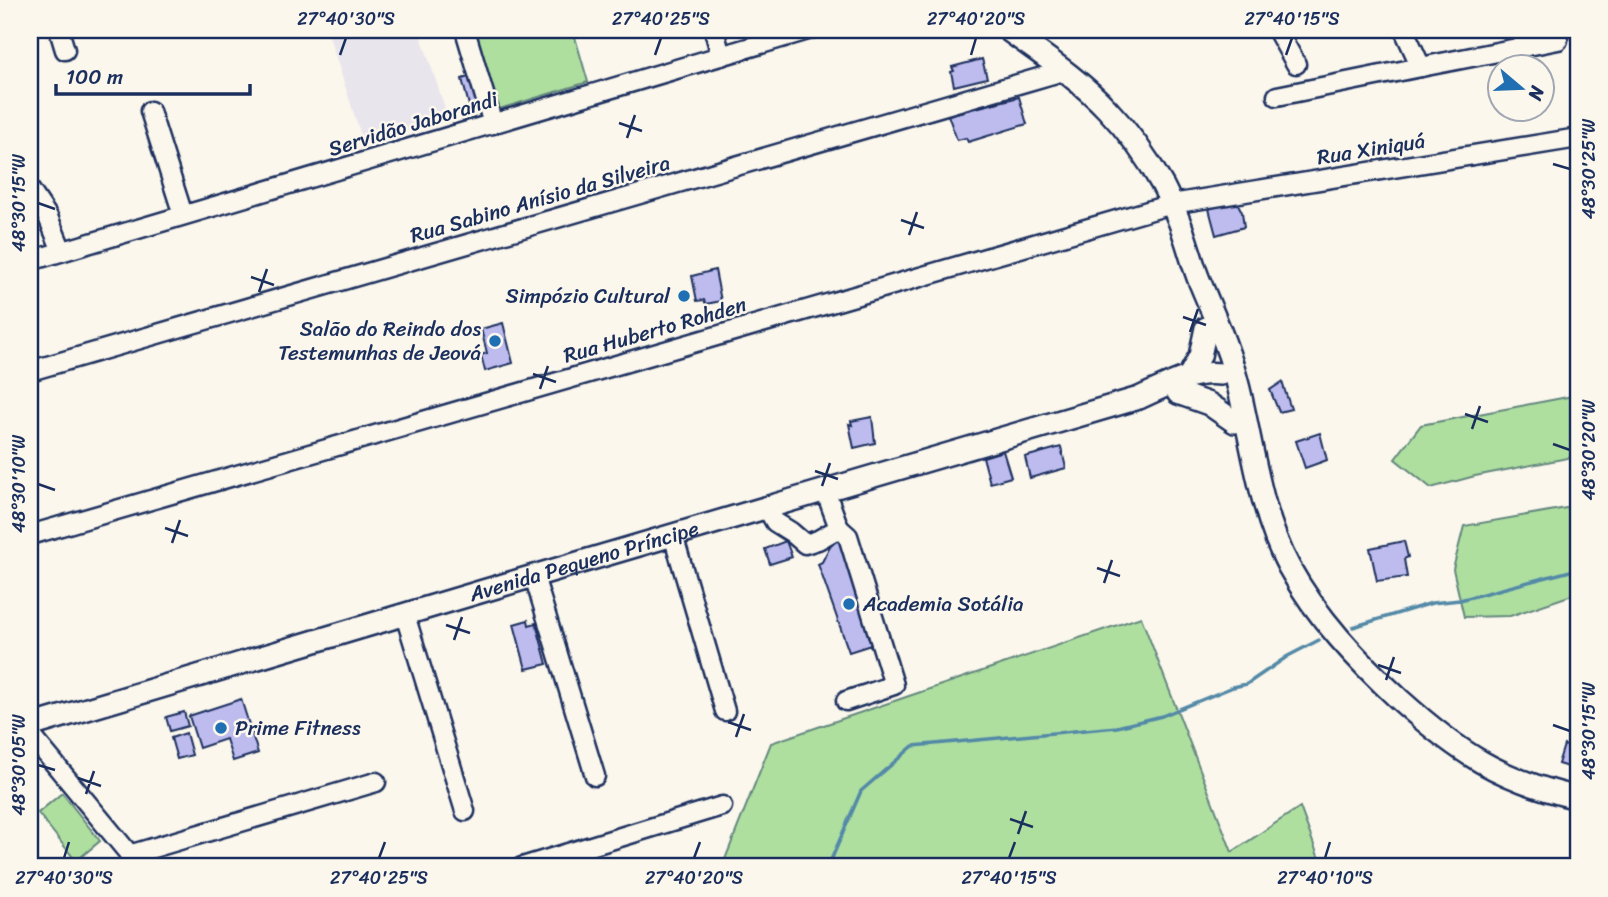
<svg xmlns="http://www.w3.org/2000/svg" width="1608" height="897" font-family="Sriracha,sans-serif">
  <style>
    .built { fill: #e9e5ed }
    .green { fill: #aedf9f; stroke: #64877e; stroke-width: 2 }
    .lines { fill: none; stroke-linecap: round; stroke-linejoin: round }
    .stream { stroke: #5389a7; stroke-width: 3.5 }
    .building { fill: #bebcee; stroke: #1b2f5e; stroke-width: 2 }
    .minor-casing { stroke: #1b2f5e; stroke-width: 23 }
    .major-casing { stroke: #1b2f5e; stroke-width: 26 }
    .minor { stroke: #fbf7ec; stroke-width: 18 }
    .major { stroke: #fbf7ec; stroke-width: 21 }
    .ticks { fill: none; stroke: #1b2f5e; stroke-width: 2.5 }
    .poi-dot { fill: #1f6fb2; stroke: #fbf7ec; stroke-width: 2.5 }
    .labels { text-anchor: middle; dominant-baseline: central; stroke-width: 5; stroke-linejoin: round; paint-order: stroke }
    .street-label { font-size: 21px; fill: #1b2f5e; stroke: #fbf7ec }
    .poi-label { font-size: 21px; fill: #1b2f5e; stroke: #fbf7ec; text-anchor: end }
    .neatline { fill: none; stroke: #1b2f5e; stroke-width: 2.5 }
    .ticks-label { font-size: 18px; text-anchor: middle; fill: #1b2f5e }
  </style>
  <rect width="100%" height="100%" fill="#fbf7ec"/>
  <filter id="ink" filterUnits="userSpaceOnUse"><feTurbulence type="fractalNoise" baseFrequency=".0143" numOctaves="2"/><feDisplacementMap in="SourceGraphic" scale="14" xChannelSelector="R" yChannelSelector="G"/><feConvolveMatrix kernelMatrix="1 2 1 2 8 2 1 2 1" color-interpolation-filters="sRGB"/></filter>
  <g filter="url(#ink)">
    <!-- built -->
    <polygon class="built" points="327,30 419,30 448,117 364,145"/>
    <!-- green -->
    <g class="green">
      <polygon points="472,30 573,30 588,82 496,110"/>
      <polygon points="1578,395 1578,456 1475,476 1431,488 1395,459 1421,425"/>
      <polygon points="1578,506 1578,593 1510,616 1464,617 1453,569 1464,526"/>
      <polygon points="1141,617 1232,852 1300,807 1322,867 722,867 771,743"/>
      <polygon points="62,793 100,841 76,861 38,813"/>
    </g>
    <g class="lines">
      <!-- stream -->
      <g class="stream">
        <polyline points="1353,627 1432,603 1460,600 1578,569"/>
        <polyline points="828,867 861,791 913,746 1117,727 1162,716 1233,687 1247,684 1288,656 1319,640"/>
      </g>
    </g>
    <!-- building -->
    <g class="building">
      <polygon points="982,59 987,78 954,86 951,72 954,71 952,67"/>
      <polygon points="475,75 484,105 470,109 462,79"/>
      <polygon points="1019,97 1027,124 968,142 966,138 957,140 948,115"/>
      <polygon points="1236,200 1242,212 1244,227 1216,235 1209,209"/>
      <polygon points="715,270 721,301 706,304 704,300 697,301 692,276"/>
      <polygon points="503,323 513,363 485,371 481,355 487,353 481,329"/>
      <polygon points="1282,382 1291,409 1279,412 1270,390"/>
      <polygon points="872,417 875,443 854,448 849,424 852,425 851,421"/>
      <polygon points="1320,433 1327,460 1305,468 1296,441"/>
      <polygon points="1061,447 1066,468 1030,478 1025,457"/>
      <polygon points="1003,451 1011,477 990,483 983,457"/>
      <polygon points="845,537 877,643 849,652 818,564 822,562 833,540"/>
      <polygon points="786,541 792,557 770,564 765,549"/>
      <polygon points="1404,541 1408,557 1404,559 1407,577 1377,581 1370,548"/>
      <polygon points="528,620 529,625 536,623 547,664 526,669 514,624"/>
      <polygon points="241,699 258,753 233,761 226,739 199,748 189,716"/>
      <polygon points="184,712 188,726 170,731 166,717"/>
      <polygon points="186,733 192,755 177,759 171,738"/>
      <polygon points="1564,745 1578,749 1578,770 1558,764"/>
    </g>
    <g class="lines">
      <defs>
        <g id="minor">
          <polyline points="59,30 65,50"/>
          <polyline points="465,30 493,124"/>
          <polyline points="714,30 721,56"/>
          <polyline points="1277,30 1296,64"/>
          <polyline points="1404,30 1421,67 1558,40"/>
          <polyline points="1277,96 1421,67"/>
          <polyline points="150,111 183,215"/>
          <polyline points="30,190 48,217 62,251"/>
          <polyline points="30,261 808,30"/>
          <polyline points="30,371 1063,71"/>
          <polyline points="767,508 775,522 791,532 805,544 818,540 839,528 825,490"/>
          <polyline points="839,528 848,536 894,685 846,701"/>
          <polyline points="30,535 1172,204 1578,138"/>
          <polyline points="673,535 725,711"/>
          <polyline points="534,576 595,776"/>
          <polyline points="405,615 465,811"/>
          <polyline points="30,734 140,867"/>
          <polyline points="129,855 376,782"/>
          <polyline points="522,867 722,806"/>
        </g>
        <g id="major">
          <path d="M 1008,30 C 1042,55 1079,79 1107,109 C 1129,132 1148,159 1163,186 C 1171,202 1179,218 1184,235 C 1189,249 1193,265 1199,280 C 1214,316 1230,351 1239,389 C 1253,447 1260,513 1289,567 C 1317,618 1358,661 1400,700 C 1459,753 1500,780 1578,798"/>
          <polyline points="1189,376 1200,356 1206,328"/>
          <polyline points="1178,393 1209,404 1235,422"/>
          <path id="s1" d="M 30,726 L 520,580 L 1139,398 C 1165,387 1191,370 1221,374"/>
        </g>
      </defs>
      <!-- minor casing -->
      <use href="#minor" class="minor-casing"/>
      <!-- major casing -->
      <use href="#major" class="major-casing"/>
      <!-- minor -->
      <use href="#minor" class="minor"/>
      <!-- major -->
      <use href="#major" class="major"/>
    </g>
  </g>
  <!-- ticks -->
  <path class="ticks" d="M 340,55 L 346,38M 655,55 L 661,38M 971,55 L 976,38M 1286,55 L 1292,38M 619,123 L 642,131M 627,138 L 635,115M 1553,164 L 1570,169M 38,203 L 55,209M 901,220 L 924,228M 909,235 L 917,212M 251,277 L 274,285M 259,292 L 267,269M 1183,317 L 1206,325M 1190,332 L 1198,309M 533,374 L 556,382M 540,389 L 548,366M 1465,414 L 1488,422M 1472,429 L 1480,406M 1553,444 L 1570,450M 815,471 L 838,479M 38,484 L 55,490M 822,486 L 830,463M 165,528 L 188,536M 172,543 L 180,520M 1097,568 L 1120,576M 1104,583 L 1112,560M 446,625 L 470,633M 454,640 L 462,617M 1378,665 L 1401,673M 1386,680 L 1394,657M 728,722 L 751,730M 1553,725 L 1570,731M 736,737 L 744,714M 38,765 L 55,770M 78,778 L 101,786M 86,794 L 94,771M 1010,819 L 1033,827M 1018,834 L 1026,811M 64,858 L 69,842M 379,858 L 385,842M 694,858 L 700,842M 1009,858 L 1015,842M 1325,858 L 1330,842"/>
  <!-- markers -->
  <g class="poi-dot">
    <circle cx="684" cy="296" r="7"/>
    <circle cx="495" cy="341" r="7"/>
    <circle cx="849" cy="604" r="7"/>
    <circle cx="221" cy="728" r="7"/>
  </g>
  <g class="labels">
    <!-- street labels -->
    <g class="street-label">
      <text transform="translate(413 124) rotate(-17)">Servidão Jaborandi</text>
      <text transform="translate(1371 149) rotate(-9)">Rua Xiniquá</text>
      <text transform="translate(540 199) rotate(-16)">Rua Sabino Anísio da Silveira</text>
      <text transform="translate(655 330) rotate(-16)">Rua Huberto Rohden</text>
      <text stroke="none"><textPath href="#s1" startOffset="578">Avenida Pequeno Príncipe</textPath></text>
    </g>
    <!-- poi labels -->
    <g class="poi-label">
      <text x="670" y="296">Simpózio Cultural</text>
      <text x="481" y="329">Salão do Reindo dos<tspan x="481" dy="24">Testemunhas de Jeová</tspan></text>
      <text x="863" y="604" text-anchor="start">Academia Sotália</text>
      <text x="235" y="728" text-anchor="start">Prime Fitness</text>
    </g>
  </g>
  <!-- margin -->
  <rect width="1608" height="897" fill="none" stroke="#fbf7ec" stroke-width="77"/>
  <!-- north arrow -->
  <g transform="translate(1521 88) rotate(109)"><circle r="33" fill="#fbf7ec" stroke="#a1a7b3" stroke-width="2"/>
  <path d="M0-5L12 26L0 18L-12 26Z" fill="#1f6fb2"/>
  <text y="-10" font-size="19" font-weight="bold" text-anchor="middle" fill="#1b2f5e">N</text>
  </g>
  <!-- scale -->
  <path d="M56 84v10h194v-10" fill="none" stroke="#1b2f5e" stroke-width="3.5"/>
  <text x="66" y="84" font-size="21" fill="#1b2f5e" stroke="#fbf7ec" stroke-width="5" paint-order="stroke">100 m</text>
  <rect x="38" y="38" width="1532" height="820" class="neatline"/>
  <g class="ticks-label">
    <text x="346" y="25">27°40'30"S</text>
    <text x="661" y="25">27°40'25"S</text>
    <text x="976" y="25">27°40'20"S</text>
    <text x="1292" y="25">27°40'15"S</text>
    <text transform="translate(1589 169) rotate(-90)" y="6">48°30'25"W</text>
    <text transform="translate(19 203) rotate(-90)" y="6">48°30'15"W</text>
    <text transform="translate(1589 450) rotate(-90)" y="6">48°30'20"W</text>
    <text transform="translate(19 484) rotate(-90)" y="6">48°30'10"W</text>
    <text transform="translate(1589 731) rotate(-90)" y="6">48°30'15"W</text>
    <text transform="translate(19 765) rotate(-90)" y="6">48°30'05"W</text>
    <text x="64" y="884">27°40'30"S</text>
    <text x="379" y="884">27°40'25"S</text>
    <text x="694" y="884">27°40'20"S</text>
    <text x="1009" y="884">27°40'15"S</text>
    <text x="1325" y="884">27°40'10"S</text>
  </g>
</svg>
